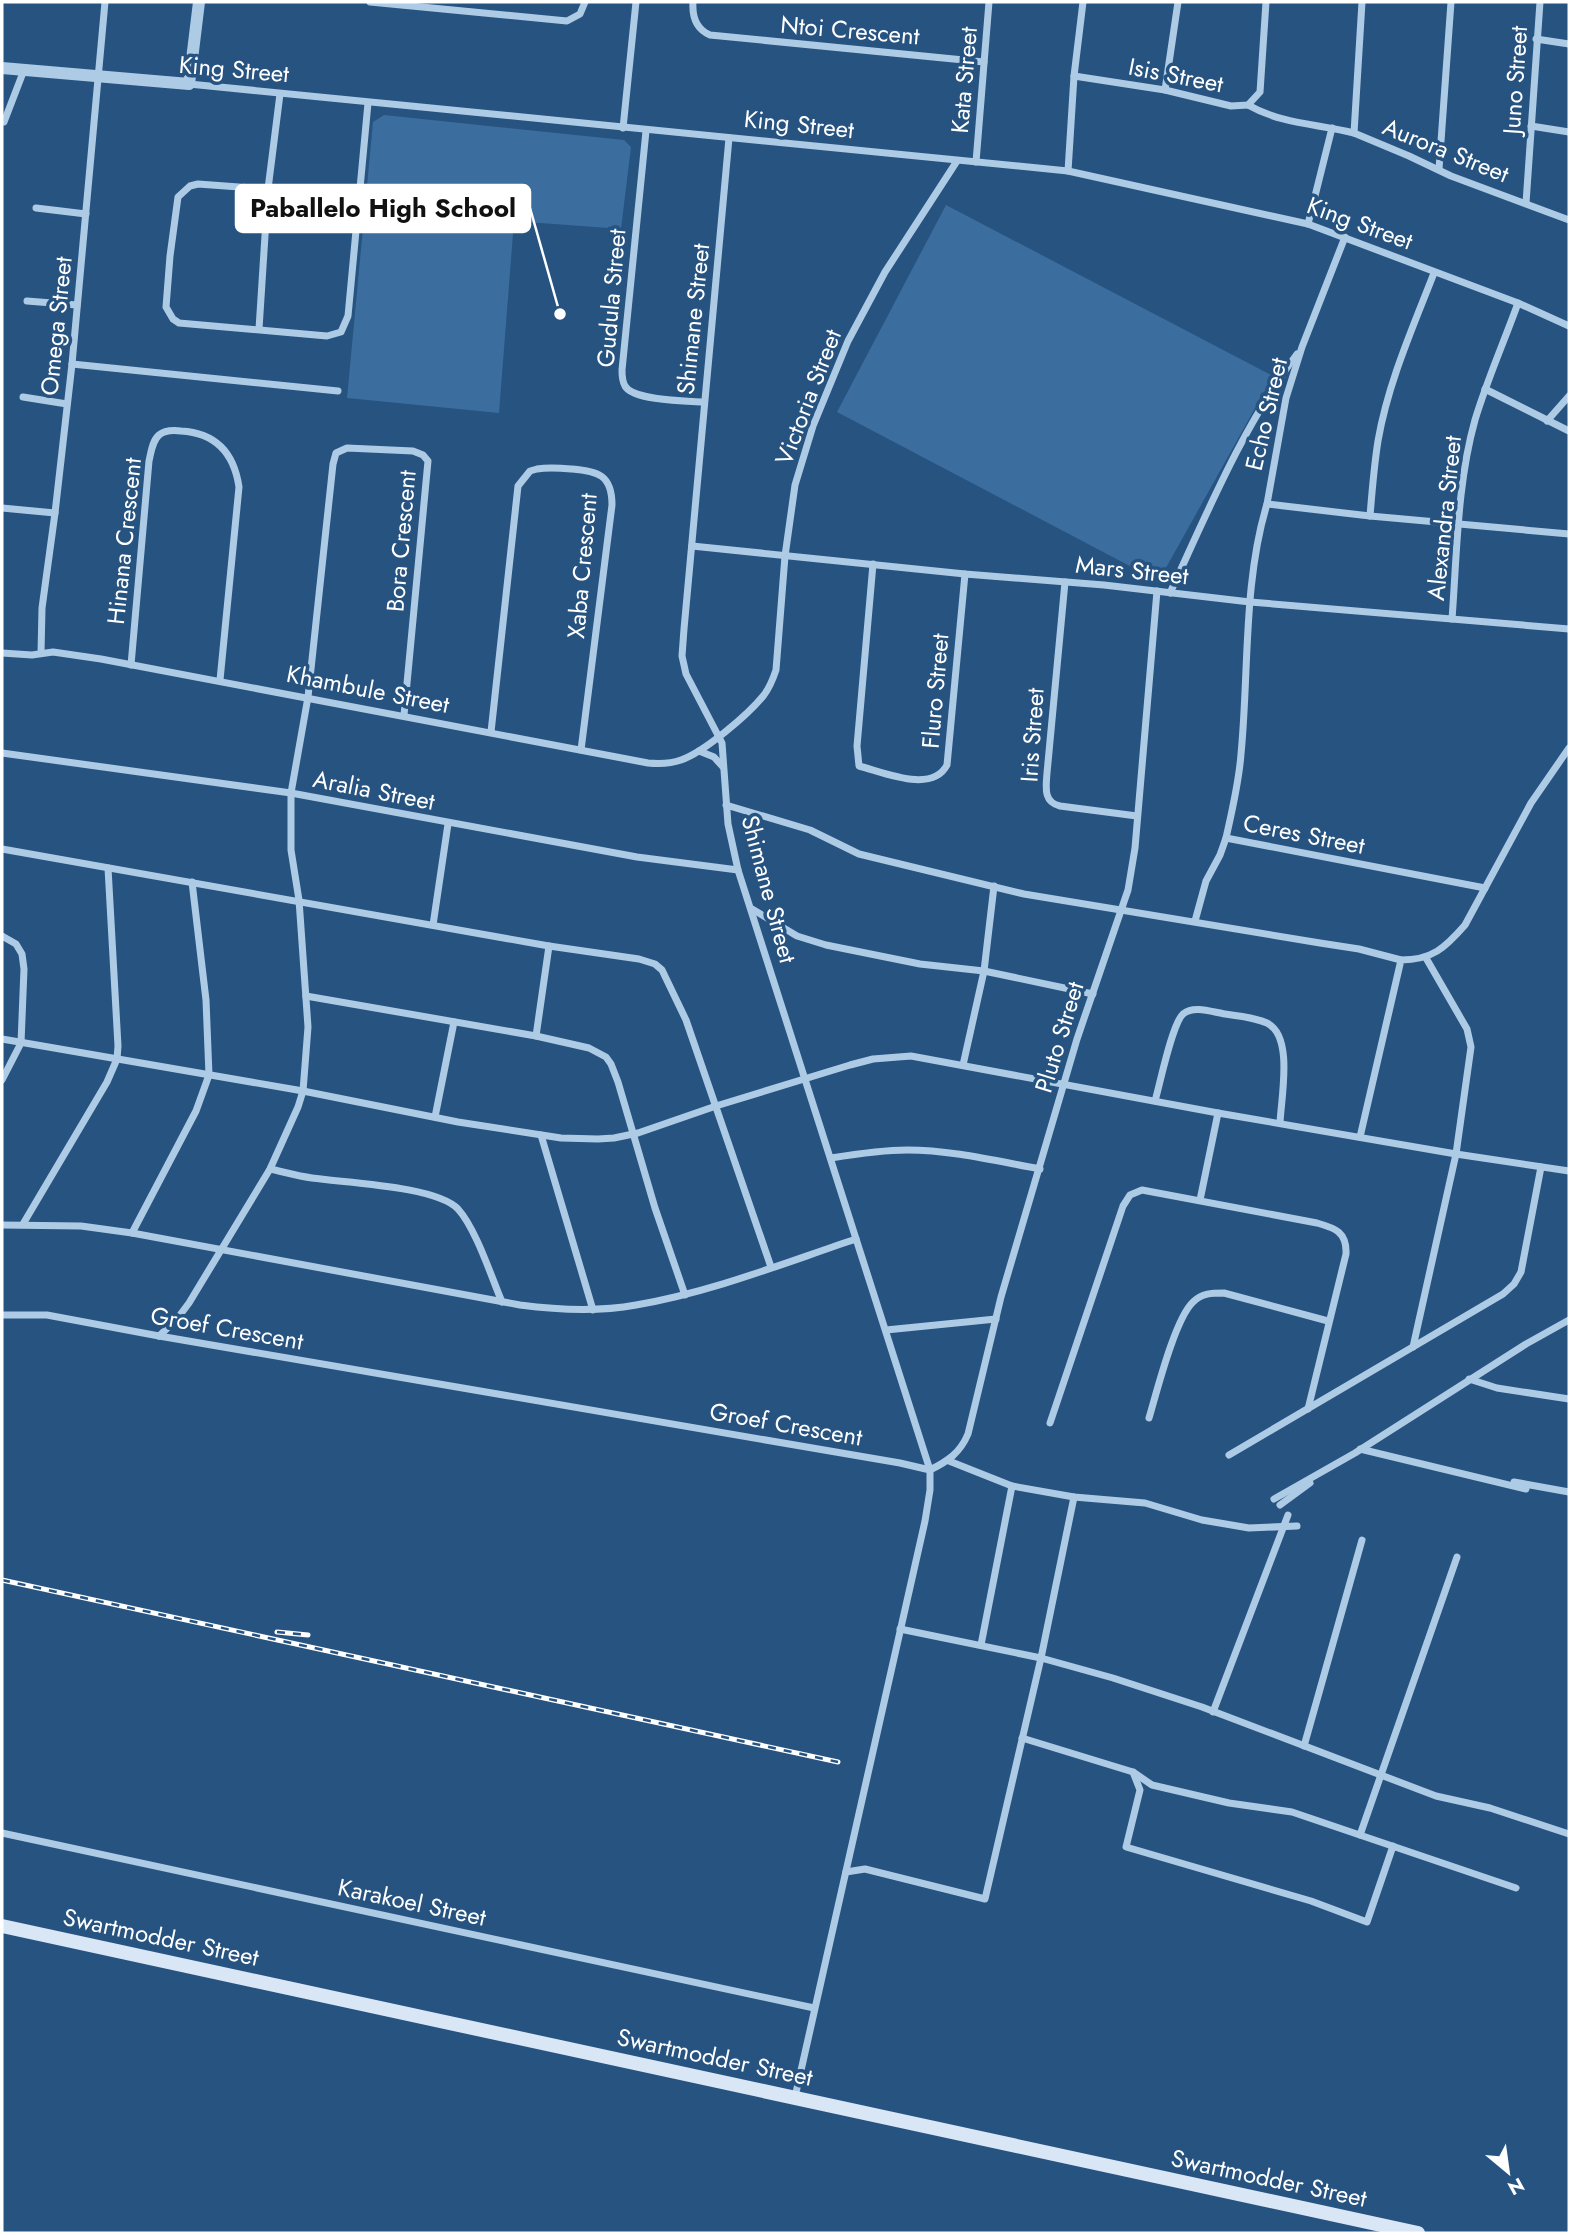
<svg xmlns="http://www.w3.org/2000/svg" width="1571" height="2235" font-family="Jost,sans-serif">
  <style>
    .green { fill: #3b6d9e }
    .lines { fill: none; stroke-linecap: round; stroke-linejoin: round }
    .minor { stroke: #aecbe6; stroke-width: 7 }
    .tertiary { stroke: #aecbe6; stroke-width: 12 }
    .secondary { stroke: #d8e6f6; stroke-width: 14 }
    .rail-casing { stroke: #fff; stroke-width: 5 }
    .rail { stroke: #275381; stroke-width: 2.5; stroke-dasharray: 8; stroke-linecap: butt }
    .labels { text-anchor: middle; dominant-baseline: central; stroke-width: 7; stroke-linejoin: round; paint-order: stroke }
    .street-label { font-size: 24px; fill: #fff; stroke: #275381 }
    .leader { fill: none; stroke: #fff; stroke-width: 2.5 }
    .callout-dot { fill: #fff; stroke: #275381; stroke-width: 2.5 }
    .callout { fill: #fff; stroke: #fff; stroke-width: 2.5 }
    .callout-label { font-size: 26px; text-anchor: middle; font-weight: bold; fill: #111 }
  </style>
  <rect width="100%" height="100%" fill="#275381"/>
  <!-- green -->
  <g class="green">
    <polygon points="384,115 624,140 631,147 621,229 514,221 499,413 347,398 373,122"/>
    <polygon points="946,205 1273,376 1162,575 1145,574 837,412"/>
  </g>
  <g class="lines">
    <!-- minor -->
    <g class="minor">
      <polyline points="370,2 567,21 580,14 585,2"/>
      <path d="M 693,2 C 692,17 696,29 710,35 L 984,62"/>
      <polyline points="1362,2 1354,133 1409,156 1451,176 1569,220"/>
      <polyline points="1536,39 1569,44"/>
      <polyline points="1074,76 1165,90 1231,106 1248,105 1260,92 1266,2"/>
      <polyline points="189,84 1068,171 1308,224 1518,303 1569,326"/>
      <polyline points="1165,90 1178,2"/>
      <path d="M 1248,105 C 1281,124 1318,124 1354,133"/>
      <polyline points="4,122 24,70"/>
      <polyline points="1531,126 1569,132"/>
      <polyline points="623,128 636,2"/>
      <path d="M 646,131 L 622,370 C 622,375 622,381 625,386 C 633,401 687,401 704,402"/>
      <path d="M 729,138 L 684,629 L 682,656 L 686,674 L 722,743 L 728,824 L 738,870 L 930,1470 C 948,1461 960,1453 968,1434 L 1001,1297 L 1077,1039 L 1128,890 L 1135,848 L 1157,591"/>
      <polyline points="976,162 989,2"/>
      <polyline points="1439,169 1451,2"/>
      <polyline points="1068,171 1074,76 1083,2"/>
      <polyline points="268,189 198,184 190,186 178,197 170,256 166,307 173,319 179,323 327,336 341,332 348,316 368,103"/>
      <polyline points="1526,203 1540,2"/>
      <polyline points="36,208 86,214"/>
      <polyline points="1308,224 1332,128"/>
      <polyline points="1345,237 1302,347 1286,398 1267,504 1370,516 1569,534"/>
      <polyline points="27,301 77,305"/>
      <polyline points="259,329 268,189 280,94"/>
      <polyline points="72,364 338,391"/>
      <polyline points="1485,389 1569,431"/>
      <polyline points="23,397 67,404"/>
      <polyline points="1547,421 1569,396"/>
      <path d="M 1267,504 C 1243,583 1249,672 1241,754 C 1239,782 1232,811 1226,838 L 1485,888"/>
      <polyline points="2,508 55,513"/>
      <path d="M 1370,516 C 1372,491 1374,466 1378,441 C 1388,383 1413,327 1434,273"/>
      <polyline points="692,546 965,574 1104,585 1250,602 1569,629"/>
      <path d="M 873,564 L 857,746 L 859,766 C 883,772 932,794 947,765 L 965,574"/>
      <path d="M 1065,582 L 1047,773 C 1046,787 1043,802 1060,806 L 1137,816"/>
      <path d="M 1170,593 C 1208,511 1243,426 1297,354"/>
      <path d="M 1452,619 C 1457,554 1457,484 1475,420 C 1487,380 1504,342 1518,303"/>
      <path d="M 2,653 L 32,655 L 53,652 L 101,659 L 648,763 C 659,764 670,764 681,760 C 704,752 748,715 764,695 C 770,687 773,679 776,670 L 785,556 L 795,485 L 813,426 L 848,341 L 885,272 L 957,161"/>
      <polyline points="41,653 42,608 55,513 72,364 105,2"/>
      <path d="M 131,665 L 149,461 C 151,453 152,441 159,435 C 165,430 173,430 181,431 C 216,433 234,453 239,487 L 220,680"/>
      <path d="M 491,732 L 518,486 L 530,471 L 537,469 C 549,467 560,468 572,469 C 598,471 612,475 612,505 L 581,750"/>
      <polyline points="699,751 714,757 723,767"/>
      <polyline points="2,753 291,793 637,857 738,870"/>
      <polyline points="726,805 810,830 859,854 1024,894 1320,943 1359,949 1401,960"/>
      <polyline points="2,849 549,946 639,959 655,964 662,970 686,1020 771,1267"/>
      <polyline points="752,909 797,936 826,945 920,964 984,971 1093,994"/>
      <polyline points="1195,921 1206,881 1220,855 1226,838"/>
      <polyline points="433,925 448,824"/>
      <polyline points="2,936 16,944 22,954 24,969 21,1043 2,1080"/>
      <polyline points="306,996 536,1036 589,1048 606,1057 611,1064 618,1082 655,1208 685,1295"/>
      <polyline points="536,1036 549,946"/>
      <polyline points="2,1039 303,1091 458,1122 561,1138 598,1139 614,1138 638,1133 716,1106 850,1065 873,1059 911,1056 1218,1113 1456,1154 1569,1171"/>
      <polyline points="963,1065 984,971 994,886"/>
      <path d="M 1155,1101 C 1160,1084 1172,1024 1183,1014 C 1194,1005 1212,1012 1225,1014 C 1238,1016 1254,1017 1267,1023 C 1294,1036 1281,1098 1280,1123"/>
      <polyline points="435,1117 454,1022"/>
      <polyline points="541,1135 593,1310"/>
      <path d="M 1360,1137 L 1401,960 C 1432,960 1445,948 1465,925 L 1531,803 L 1569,748"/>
      <path d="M 831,1158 C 856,1154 881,1150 907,1150 C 951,1150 996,1161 1040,1169"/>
      <path d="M 270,1169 C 284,1172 298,1176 312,1178 C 346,1183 436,1186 458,1209 C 476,1229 491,1276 502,1302"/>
      <polyline points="1200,1200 1218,1113"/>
      <polyline points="23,1224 107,1082 117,1059 118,1046 108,868"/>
      <path d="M 2,1225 L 81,1226 L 132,1233 L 520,1305 C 558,1310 598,1312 636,1305 C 712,1292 784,1263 856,1239"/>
      <polyline points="132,1233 196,1111 209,1075 206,1000 192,882"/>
      <polyline points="2,1315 47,1315 159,1336 900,1463 930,1470 930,1490 925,1521 795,2097"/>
      <polyline points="886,1330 996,1319"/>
      <polyline points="159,1336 177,1319 189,1303 270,1169 298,1107 303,1091 308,1027 299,900 291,850 291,793 308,697 333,464 336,453 347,448 413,451 423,455 428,461 404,715"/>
      <polyline points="1413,1347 1456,1154 1471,1047 1467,1029 1426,958"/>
      <polyline points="1469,1379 1497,1388 1569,1399"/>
      <path d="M 1149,1418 C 1157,1391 1175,1319 1193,1302 C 1202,1293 1212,1293 1224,1293 L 1328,1321"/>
      <path d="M 1050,1423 L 1123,1206 L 1130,1195 L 1142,1190 L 1317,1223 C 1335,1228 1347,1232 1346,1254 L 1308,1409"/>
      <polyline points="1360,1449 1526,1489"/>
      <polyline points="1229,1455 1503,1294 1514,1284 1521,1272 1541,1167"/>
      <polyline points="949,1461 1012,1486 1074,1497 1145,1503 1202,1520 1249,1528 1297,1526"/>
      <polyline points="1514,1482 1569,1492"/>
      <polyline points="1274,1499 1355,1453 1526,1344 1569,1320"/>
      <polyline points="1280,1505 1310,1483"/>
      <polyline points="900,1629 1041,1658 1113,1678 1202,1707 1436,1796 1490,1808 1569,1834"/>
      <polyline points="981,1645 1012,1486"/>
      <polyline points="1213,1712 1288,1515"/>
      <polyline points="1022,1738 1133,1772 1152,1785 1229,1803 1292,1812 1516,1888"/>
      <polyline points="1304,1746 1362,1540"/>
      <polyline points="1133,1772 1140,1790 1126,1847 1311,1901 1367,1922 1393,1846"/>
      <polyline points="2,1833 814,2008"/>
      <polyline points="1360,1835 1457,1557"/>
      <polyline points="846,1872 865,1869 985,1899 1041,1658 1074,1497"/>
    </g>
    <!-- tertiary -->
    <polyline class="tertiary" points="2,68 189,84 199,2"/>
    <!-- secondary -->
    <polyline class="secondary" points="2,1926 1418,2233"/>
    <defs>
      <g id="rail">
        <polyline points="2,1580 838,1762"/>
        <polyline points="277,1632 308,1635"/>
      </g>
    </defs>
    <!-- rail casing -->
    <use href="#rail" class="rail-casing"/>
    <!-- rail -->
    <use href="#rail" class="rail"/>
  </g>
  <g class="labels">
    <!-- street labels -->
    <g class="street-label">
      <text transform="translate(850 30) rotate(5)">Ntoi Crescent</text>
      <text transform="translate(234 69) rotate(5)">King Street</text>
      <text transform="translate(1176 75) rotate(11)">Isis Street</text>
      <text transform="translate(964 80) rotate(-85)">Kata Street</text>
      <text transform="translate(1515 80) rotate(-86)">Juno Street</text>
      <text transform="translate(799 124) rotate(6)">King Street</text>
      <text transform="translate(1446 150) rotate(22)">Aurora Street</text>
      <text transform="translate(1360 223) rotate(20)">King Street</text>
      <text transform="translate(611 298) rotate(-85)">Gudula Street</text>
      <text transform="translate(693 319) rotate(-84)">Shimane Street</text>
      <text transform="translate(56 326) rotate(-84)">Omega Street</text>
      <text transform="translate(808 397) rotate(-69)">Victoria Street</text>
      <text transform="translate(1266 414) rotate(-77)">Echo Street</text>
      <text transform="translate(1444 518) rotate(-84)">Alexandra Street</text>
      <text transform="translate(124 541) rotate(-84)">Hinana Crescent</text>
      <text transform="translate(401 541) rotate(-85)">Bora Crescent</text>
      <text transform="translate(582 566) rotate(-85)">Xaba Crescent</text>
      <text transform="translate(1132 570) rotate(6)">Mars Street</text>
      <text transform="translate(368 689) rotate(11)">Khambule Street</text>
      <text transform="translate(935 691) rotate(-85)">Fluro Street</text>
      <text transform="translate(1032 735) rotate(-86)">Iris Street</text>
      <text transform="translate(374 790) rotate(11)">Aralia Street</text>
      <text transform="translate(1304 834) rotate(11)">Ceres Street</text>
      <text transform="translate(769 889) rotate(75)">Shimane Street</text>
      <text transform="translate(1059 1037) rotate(-73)">Pluto Street</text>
      <text transform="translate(227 1328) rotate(10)">Groef Crescent</text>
      <text transform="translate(786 1424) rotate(10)">Groef Crescent</text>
      <text transform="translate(412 1902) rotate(12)">Karakoel Street</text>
      <text transform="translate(161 1937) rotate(12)">Swartmodder Street</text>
      <text transform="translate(715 2057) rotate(12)">Swartmodder Street</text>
      <text transform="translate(1269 2178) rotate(12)">Swartmodder Street</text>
    </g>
  </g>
  <!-- callouts -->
  <path class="leader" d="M560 314L530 208"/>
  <circle class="callout-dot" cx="560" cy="314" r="7"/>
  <rect class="callout" x="236" y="185" width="294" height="47" rx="7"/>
  <g class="callout-label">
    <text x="383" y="217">Paballelo High School</text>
  </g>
  <!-- border -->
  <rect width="1571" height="2235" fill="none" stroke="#ffffff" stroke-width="7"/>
  <!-- north arrow -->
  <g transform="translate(1508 2172) rotate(151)" stroke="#275381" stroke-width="5" paint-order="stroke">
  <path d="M0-5L12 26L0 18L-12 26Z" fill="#ffffff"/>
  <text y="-10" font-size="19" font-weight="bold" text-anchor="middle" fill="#ffffff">N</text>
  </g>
</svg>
